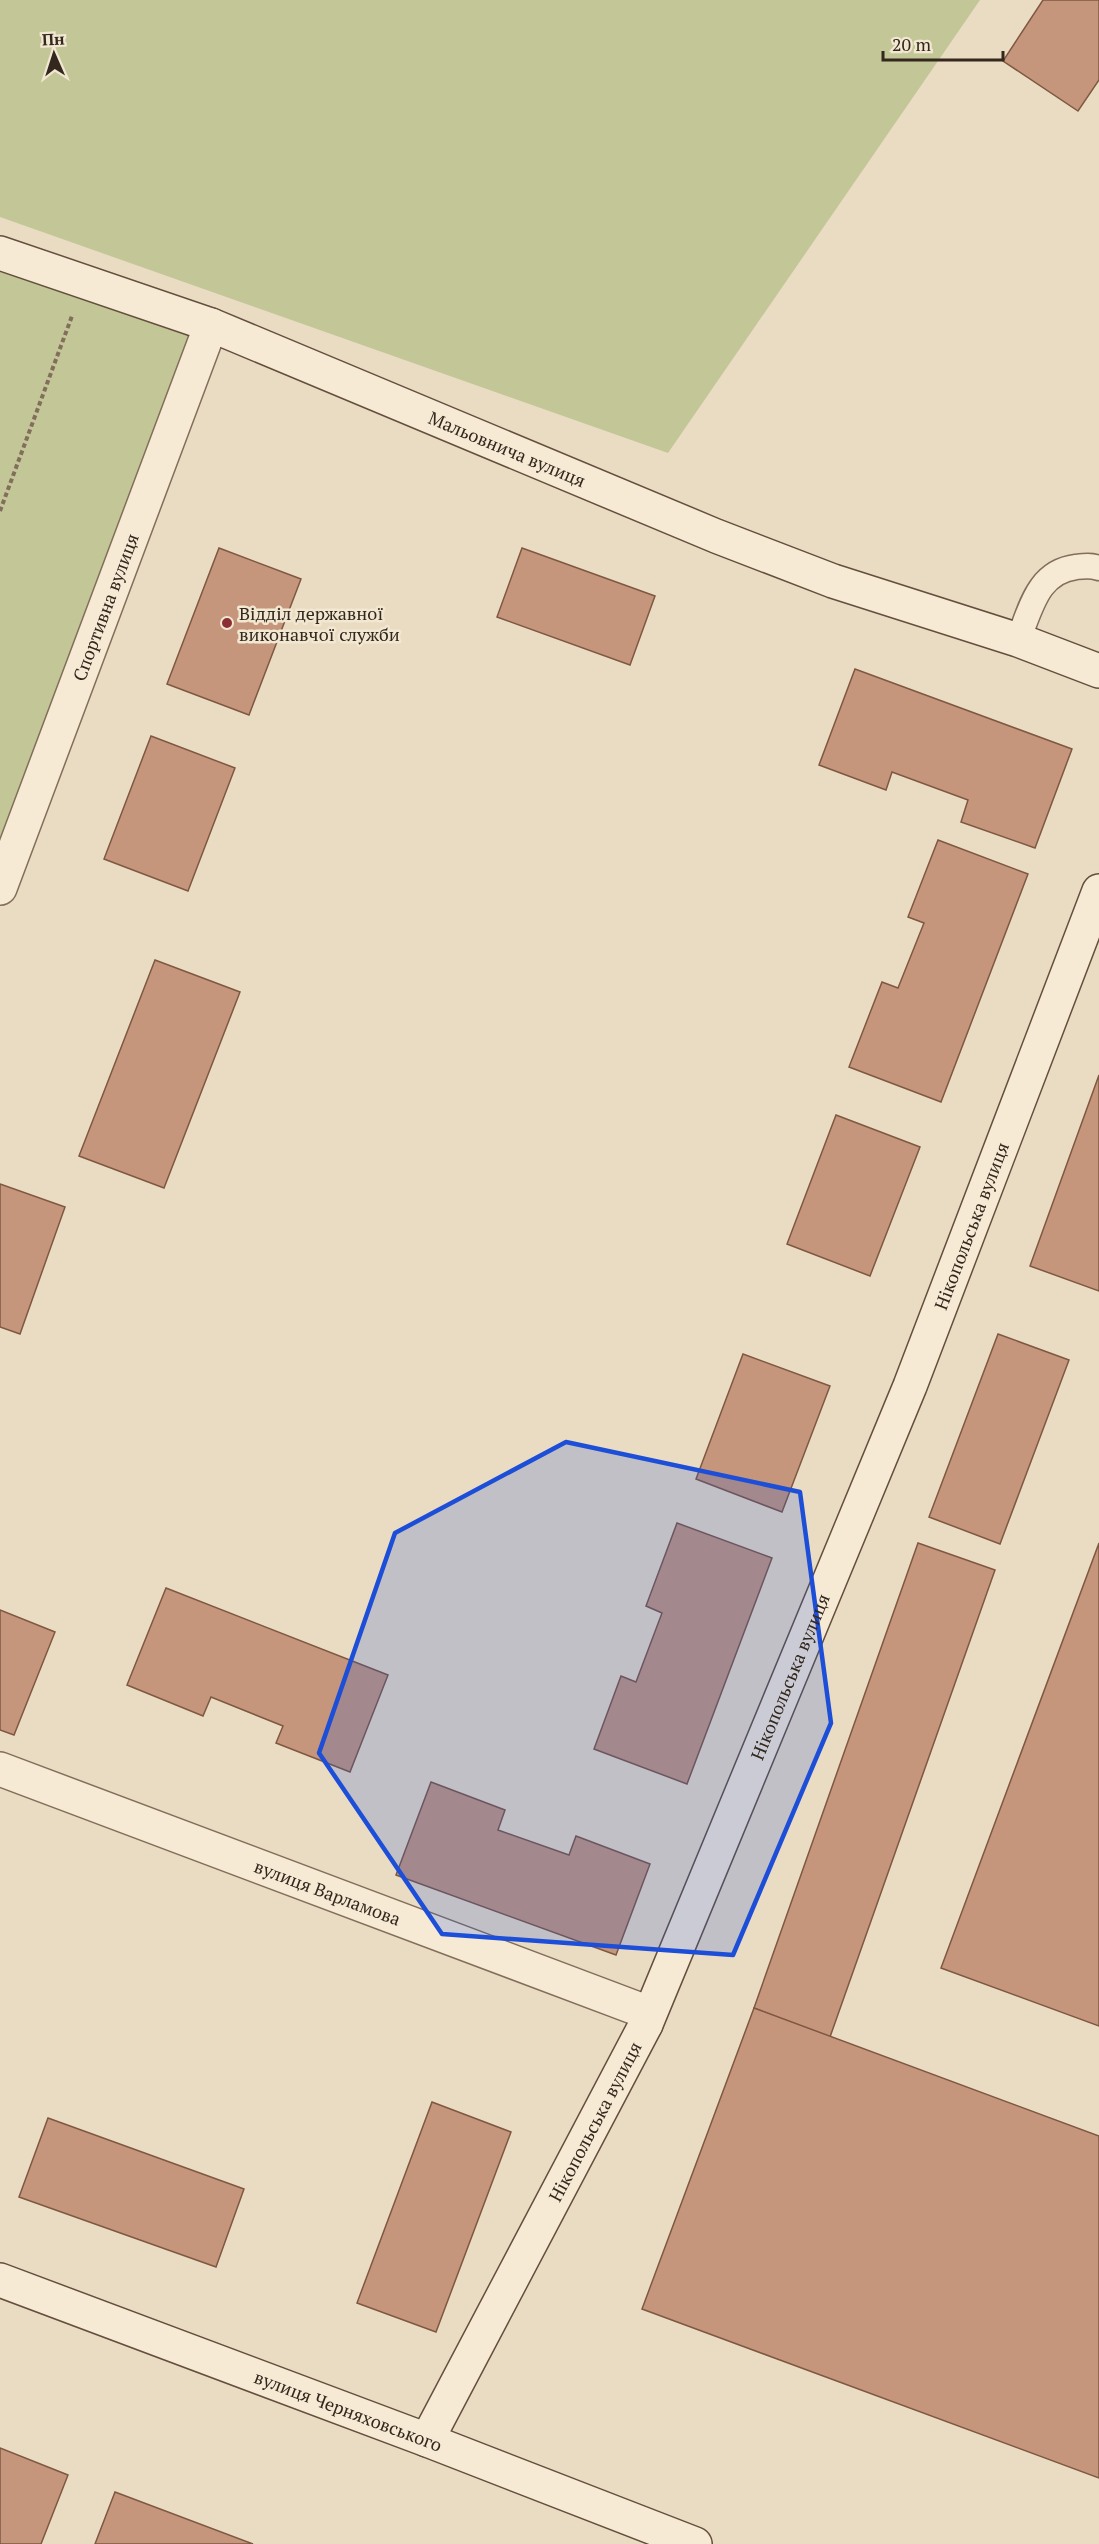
<svg xmlns="http://www.w3.org/2000/svg" width="1099" height="2544" font-family="'PT Serif',serif">
  <style>
    .green { fill: #c3c797 }
    .building { fill: #c5967b; stroke: #7f5842; stroke-width: 1.5 }
    .lines { fill: none; stroke-linecap: round; stroke-linejoin: round }
    .lane-casing { stroke: #826e5b; stroke-width: 27 }
    .street-casing { stroke: #826e5b; stroke-width: 36 }
    .secondary-casing { stroke: #644f3e; stroke-width: 36 }
    .path { stroke: #826e5b; stroke-width: 4; stroke-dasharray: 4.5 3; stroke-linecap: butt }
    .lane { stroke: #f6ead4; stroke-width: 24 }
    .street { stroke: #f6ead4; stroke-width: 33 }
    .secondary { stroke: #f6ead4; stroke-width: 33 }
    .marked { fill: #1d4ed8; fill-opacity: 0.2; stroke: #1d4ed8; stroke-width: 4.5; stroke-linejoin: round }
    .poi-dot { fill: #8c2f34; stroke: #f2e7d1; stroke-width: 2 }
    .labels { text-anchor: middle; dominant-baseline: central; stroke-width: 5; stroke-linejoin: round; paint-order: stroke }
    .street-label { font-size: 18px; fill: #33271e; stroke: #f2e7d1 }
    .poi-label { font-size: 18px; fill: #33271e; stroke: #f2e7d1; text-anchor: start }
  </style>
  <rect width="100%" height="100%" fill="#eadcc2"/>
  <!-- green -->
  <g class="green">
    <polygon points="0,0 980,0 668,453 0,217"/>
    <polygon points="0,269 190,335 0,839"/>
  </g>
  <!-- building -->
  <g class="building">
    <polygon points="1043,0 1099,0 1099,80 1078,111 1003,61"/>
    <polygon points="219,548 301,579 249,715 167,684"/>
    <polygon points="522,548 655,596 630,665 497,617"/>
    <polygon points="855,669 1072,749 1035,848 961,822 968,800 892,772 886,790 819,765"/>
    <polygon points="151,736 235,768 188,891 104,859"/>
    <polygon points="938,840 1028,874 941,1102 849,1067 882,982 898,988 924,923 908,917"/>
    <polygon points="155,960 240,992 164,1188 79,1156"/>
    <polygon points="1099,1075 1099,1291 1030,1266"/>
    <polygon points="836,1115 920,1147 870,1276 787,1244"/>
    <polygon points="0,1184 65,1207 20,1334 0,1327"/>
    <polygon points="998,1334 1069,1360 1000,1544 929,1517"/>
    <polygon points="743,1354 830,1386 782,1512 696,1479"/>
    <polygon points="677,1523 772,1558 687,1784 594,1749 621,1676 636,1682 662,1613 646,1606"/>
    <polygon points="918,1543 995,1570 830,2037 754,2008"/>
    <polygon points="1099,1543 1099,2026 941,1968"/>
    <polygon points="166,1588 388,1675 350,1772 276,1743 283,1726 211,1697 203,1716 127,1685"/>
    <polygon points="0,1610 55,1632 14,1735 0,1730"/>
    <polygon points="431,1782 505,1810 498,1830 569,1855 576,1836 650,1864 616,1955 396,1875"/>
    <polygon points="754,2008 1099,2136 1099,2478 642,2309"/>
    <polygon points="432,2102 511,2132 436,2332 357,2303"/>
    <polygon points="48,2118 244,2189 216,2267 19,2197"/>
    <polygon points="0,2448 68,2475 41,2544 0,2544"/>
    <polygon points="115,2492 253,2544 95,2544"/>
  </g>
  <g class="lines">
    <defs>
      <path id="lane" d="M 1018,640 C 1031,609 1037,572 1076,567 C 1084,566 1091,565 1099,568"/>
      <g id="street">
        <path id="s1" d="M 0,888 L 211,325"/>
        <path id="s2" d="M 0,1769 L 641,2010 L 646,2024"/>
      </g>
      <g id="secondary">
        <path id="s3" d="M 0,253 L 211,325 L 716,536 L 833,581 L 1018,640 L 1099,671"/>
        <path id="s4" d="M 0,2280 L 427,2440 L 695,2544"/>
        <path id="s5" d="M 427,2440 L 646,2024 L 910,1386 L 1099,891"/>
      </g>
    </defs>
    <!-- lane casing -->
    <use href="#lane" class="lane-casing"/>
    <!-- street casing -->
    <use href="#street" class="street-casing"/>
    <!-- secondary casing -->
    <use href="#secondary" class="secondary-casing"/>
    <!-- path -->
    <polyline class="path" points="0,511 72,316"/>
    <!-- lane -->
    <use href="#lane" class="lane"/>
    <!-- street -->
    <use href="#street" class="street"/>
    <!-- secondary -->
    <use href="#secondary" class="secondary"/>
  </g>
  <!-- marked area -->
  <path class="marked" d="M 566,1442 L 800,1492 L 831,1723 L 733,1955 L 442,1934 L 319,1753 L 395,1533 Z"/>
  <!-- markers -->
  <circle class="poi-dot" cx="227" cy="623" r="6"/>
  <g class="labels">
    <!-- street labels -->
    <g class="street-label">
      <text stroke="none"><textPath href="#s3" startOffset="544">Мальовнича вулиця</textPath></text>
      <text stroke="none"><textPath href="#s1" startOffset="300">Спортивна вулиця</textPath></text>
      <text stroke="none"><textPath href="#s5" startOffset="1332">Нікопольська вулиця</textPath></text>
      <text stroke="none"><textPath href="#s5" startOffset="846">Нікопольська вулиця</textPath></text>
      <text stroke="none"><textPath href="#s2" startOffset="350">вулиця Варламова</textPath></text>
      <text stroke="none"><textPath href="#s5" startOffset="360">Нікопольська вулиця</textPath></text>
      <text stroke="none"><textPath href="#s4" startOffset="372">вулиця Черняховського</textPath></text>
    </g>
    <!-- poi labels -->
    <g class="poi-label">
      <text x="239" y="613">Відділ державної<tspan x="239" dy="21">виконавчої служби</tspan></text>
    </g>
  </g>
  <!-- north arrow -->
  <g transform="translate(54 54) rotate(357)" stroke="#f2e7d1" stroke-width="4.5" paint-order="stroke">
  <path d="M0-4.5L10 22L0 15L-10 22Z" fill="#33271e"/>
  <text y="-9" font-size="16" font-weight="bold" text-anchor="middle" fill="#33271e">Пн</text>
  </g>
  <!-- scale -->
  <path d="M883 51v9h120v-9" fill="none" stroke="#33271e" stroke-width="3"/>
  <text x="892" y="51" font-size="18" fill="#33271e" stroke="#f2e7d1" stroke-width="4.5" paint-order="stroke">20 m</text>
</svg>
